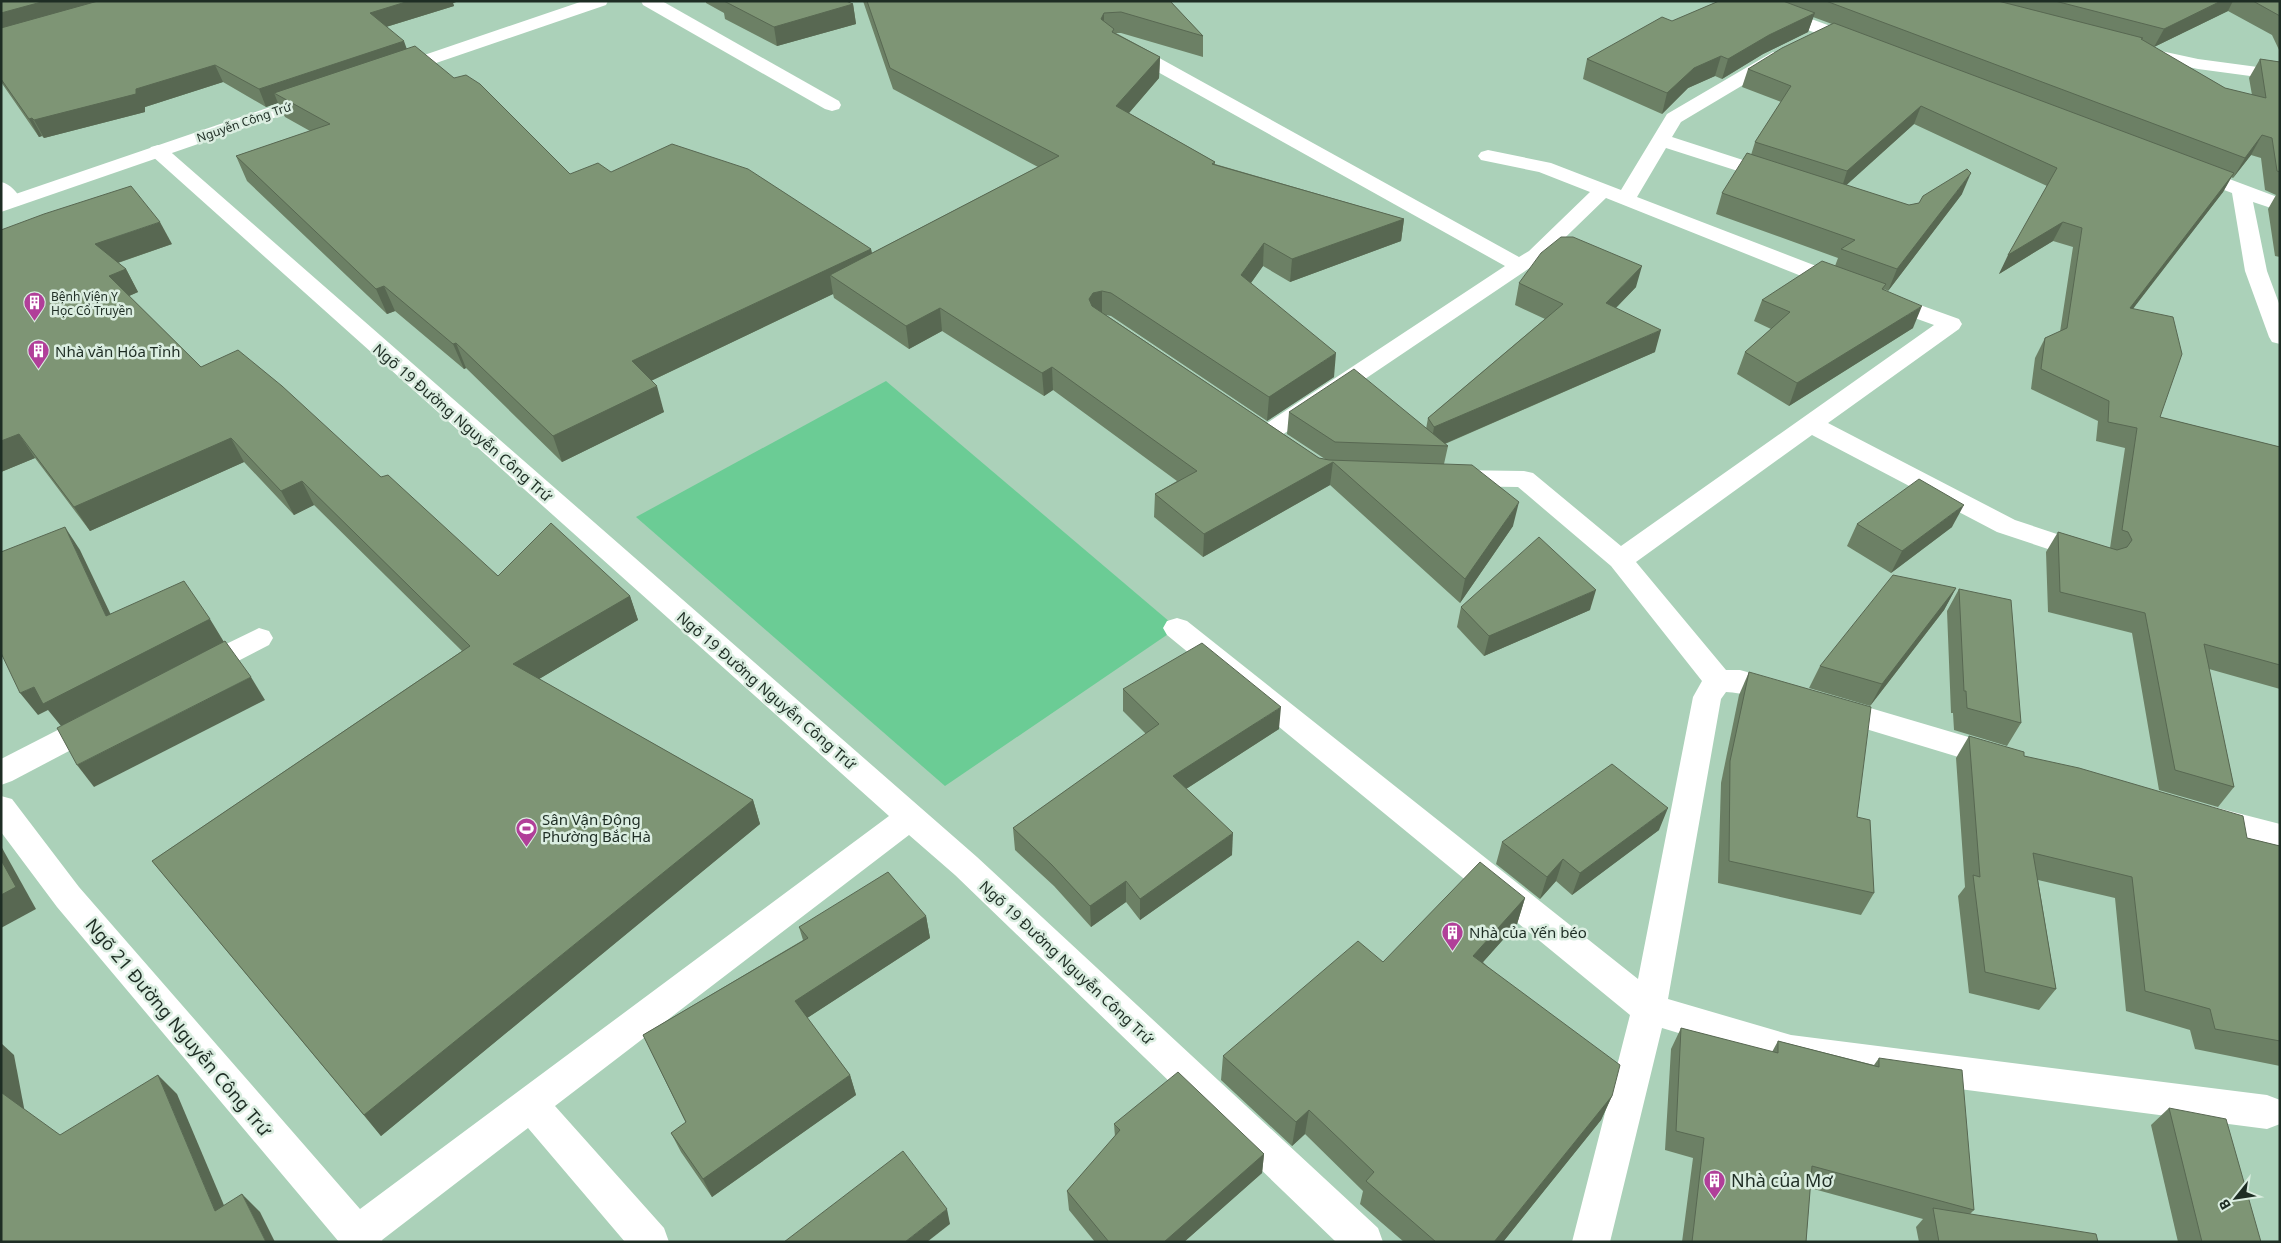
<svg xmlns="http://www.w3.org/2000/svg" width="2281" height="1243" font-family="'Noto Sans',sans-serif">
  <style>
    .green { fill: #6bcc95 }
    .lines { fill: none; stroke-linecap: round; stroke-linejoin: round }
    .minor { fill: #fff; fill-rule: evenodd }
    .major { fill: #fff; fill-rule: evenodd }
    .wall { fill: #6c8065 }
    .shaded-wall { fill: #586852 }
    .building { fill: #7e9575; stroke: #586852 }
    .labels { text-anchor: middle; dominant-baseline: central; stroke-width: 5; stroke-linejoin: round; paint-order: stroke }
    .far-street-label { font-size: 12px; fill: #1e2d24; stroke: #daede0 }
    .far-poi-label { font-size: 12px; fill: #1e2d24; stroke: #daede0; text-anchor: start }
    .poi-label { font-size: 15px; fill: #1e2d24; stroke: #daede0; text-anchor: start }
    .street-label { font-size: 15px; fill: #1e2d24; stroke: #daede0 }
    .near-street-label { font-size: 18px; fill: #1e2d24; stroke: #daede0 }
    .near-poi-label { font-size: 18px; fill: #1e2d24; stroke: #daede0; text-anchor: start }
  </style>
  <rect width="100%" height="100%" fill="#abd1b9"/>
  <!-- green -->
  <polygon class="green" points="886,381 1177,628 945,786 636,517"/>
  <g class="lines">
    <!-- minor -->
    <g class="minor">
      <polygon points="641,1 662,1 839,101 841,105 839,109 832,111 825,109 643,5"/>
      <polygon points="1738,1 1762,1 1863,38 1866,42 1863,46 1851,46 1740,5"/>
      <polygon points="1128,43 1134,44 1519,257 1529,251 1590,192 1539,172 1481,160 1478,156 1481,152 1488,150 1551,163 1621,190 1667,114 1773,52 1785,52 1788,56 1785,60 1681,122 1672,137 1783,173 1786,177 1783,181 1776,183 1769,181 1666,148 1637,197 1850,279 1853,284 1850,289 1842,290 1834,289 1606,198 1543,259 1276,439 1267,442 1258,439 1255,434 1258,429 1505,266 1122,52 1119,48 1122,44"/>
      <polygon points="2138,46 2198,59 2280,70 2280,80 2198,69 2132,55 2129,51 2132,47"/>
      <polygon points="158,145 165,147 977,857 1378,1228 1383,1242 1336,1242 955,875 909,835 555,1106 664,1228 669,1242 625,1242 528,1128 382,1240 383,1242 339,1242 57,907 1,832 1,796 12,799 79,887 360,1209 889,816 151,155 148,151 151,147"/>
      <polygon points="2192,165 2280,198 2280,211 2253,202 2267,271 2280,306 2280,344 2272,342 2269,337 2245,271 2232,193 2185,175 2182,171 2185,167"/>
      <path d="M 1,182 C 11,184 17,193 23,201 L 20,205 C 12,207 7,207 1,200 Z"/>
      <path d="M 1884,292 L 1959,319 L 1962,324 L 1959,329 L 1828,423 L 2015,520 L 2096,547 L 2100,553 L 2096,559 L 2087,562 L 1997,532 L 1812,435 L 1636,562 L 1726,670 L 1740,670 L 1790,684 L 1794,692 L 1790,700 C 1770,706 1747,692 1726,692 L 1721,699 L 1668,999 L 1791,1035 L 2267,1095 L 2280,1100 L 2280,1124 L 2267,1129 L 1791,1067 L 1662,1028 L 1610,1242 L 1572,1242 L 1630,1015 L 1167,635 L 1163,628 L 1167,621 L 1177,618 L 1187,621 L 1638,979 L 1693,697 L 1702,681 L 1611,566 L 1518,487 L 1452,486 L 1443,484 L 1439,478 L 1443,472 L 1452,470 L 1524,471 L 1533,473 L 1621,546 L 1934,325 L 1876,304 L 1873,299 L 1876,294 Z"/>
      <polygon points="259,628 269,631 273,638 269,645 209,676 199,679 189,676 185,669 189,662"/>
      <polygon points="1833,697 2009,749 2013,757 2009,765 1998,769 1823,716 1818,708 1823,700"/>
      <polygon points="97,712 107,715 112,723 107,731 12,781 1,785 1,759 87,715"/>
      <polygon points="2210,806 2280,824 2280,850 2199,828 2195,819 2199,810"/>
    </g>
    <!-- major -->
    <g class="major">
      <polygon points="583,1 608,1 606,5 401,75 389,75 386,71 389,67"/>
      <polygon points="317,91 323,93 326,97 323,101 1,212 1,199"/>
    </g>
  </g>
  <!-- wall -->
  <g class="wall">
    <polygon points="1,1 459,1 453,3 454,6 386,27 407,49 570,174 611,172 871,249 872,253 1038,167 893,89 863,1 1170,1 1203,36 1203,57 1121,33 1116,33 1160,57 1159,78 1129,113 1215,162 1215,164 1404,219 1401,241 1290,282 1263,266 1251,283 1334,377 1267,421 1111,316 1106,315 1319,458 1325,459 1287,434 1289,412 1426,429 1428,418 1545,319 1515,305 1519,283 1636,287 1616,308 1655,352 1445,444 1448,446 1444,464 1513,526 1460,603 1330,485 1203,557 1154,517 1155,494 1177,481 1053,390 1044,396 942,331 909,349 834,298 833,294 651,381 664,412 562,462 466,368 464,369 395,311 387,314 247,181 236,156 310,131 285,117 278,103 266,107 223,82 145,107 145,112 44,138 42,136 39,137 1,82"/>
    <polygon points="706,1 846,1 853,4 856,24 777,46 725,19 724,13 706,3"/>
    <polygon points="1719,1 2280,1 2280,52 2272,35 2228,11 2154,47 2225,88 2252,95 2249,78 2260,59 2280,62 2280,257 2275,256 2268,209 2276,195 2265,190 2261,158 2251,155 2233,178 2231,177 2223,192 2133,308 2160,417 2280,447 2280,689 2209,669 2234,787 2218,807 2159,790 2132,633 2048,612 2046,552 2058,532 2110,548 2125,448 2096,441 2098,421 2031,389 2035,358 2045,338 2060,332 2073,247 2053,241 1999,274 2047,186 1914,124 1846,185 1909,205 1962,194 1888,291 1884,289 1913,328 1789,406 1737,374 1745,352 1771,329 1754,321 1762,300 1835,266 1838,258 1716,214 1722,193 1751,155 1755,142 1781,102 1742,87 1748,69 1832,24 1813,17 1808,32 1763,54 1722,79 1715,76 1688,88 1662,114 1583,79 1587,59"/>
    <polygon points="1,230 172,244 118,263 126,269 138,292 129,296 201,367 381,477 498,576 630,596 638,620 539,679 753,800 760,824 381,1136 152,861 462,651 314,505 294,515 244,462 90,531 35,458 1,472"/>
    <polygon points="1857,524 1952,527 1891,573 1847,546"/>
    <polygon points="1956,588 1944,610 1870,706 1809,688 1820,666"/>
    <polygon points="1959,589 2021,723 2007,746 1954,730 1953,713 1951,713 1947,611"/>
    <polygon points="1461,607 1590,610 1484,656 1457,627"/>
    <polygon points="1749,672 1857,817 1874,893 1861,915 1718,883 1721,783 1739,695"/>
    <polygon points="1123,689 1279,729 1186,789 1232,855 1140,920 1126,902 1091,927 1054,886 1015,850 1013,828 1146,734 1123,711"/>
    <polygon points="1969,736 2247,838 2280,846 2280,1066 2195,1049 2190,1030 2126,1011 2115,898 2038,880 2056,989 2039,1010 1969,993 1958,896 1965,887 1956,758"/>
    <polygon points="1659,830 1572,895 1556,881 1540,899 1496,864 1502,842"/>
    <polygon points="1525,898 1517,924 1483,962 1612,1096 1601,1120 1503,1242 1404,1242 1360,1204 1363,1191 1305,1134 1292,1146 1221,1080 1223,1056 1383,962"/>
    <polygon points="926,916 930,938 807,1018 850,1075 856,1095 712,1197 681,1152 671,1133 686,1123 643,1035 803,940 799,927"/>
    <polygon points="1681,1028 1772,1052 1778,1041 1874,1065 1879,1058 1974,1210 1970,1214 2098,1242 1919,1242 1916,1227 1923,1219 1810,1188 1806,1242 1682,1242 1693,1158 1665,1150 1671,1049"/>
    <polygon points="2169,1108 2261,1242 2178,1242 2151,1125"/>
    <polygon points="1114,1124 1264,1154 1262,1173 1184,1242 1095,1242 1069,1210 1067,1191 1115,1137"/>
  </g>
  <!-- shaded-wall -->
  <g class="shaded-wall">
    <polygon points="45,1 112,1 1,33 1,13"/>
    <polygon points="409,1 459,1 453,3 454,6 376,30 370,13"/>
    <polygon points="2221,1 2233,1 2228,11 2154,47 2164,29"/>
    <polygon points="853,4 856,24 777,46 774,27"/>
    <polygon points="1104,13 1104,34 1101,19"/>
    <polygon points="1815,13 1808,32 1763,54 1722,79 1728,59 1769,35"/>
    <polygon points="404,41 410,58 274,93 278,103 266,107 259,89"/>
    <polygon points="1721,56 1715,76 1688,88 1662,114 1667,93 1694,68"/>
    <polygon points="1160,57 1159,78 1116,128 1116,106"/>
    <polygon points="215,65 223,82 145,107 145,112 44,138 34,120"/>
    <polygon points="1921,106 1914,124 1841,190 1847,171"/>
    <polygon points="32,118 42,136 39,137 29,119"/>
    <polygon points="2262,135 2251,155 2233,178 2245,158"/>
    <polygon points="1971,173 1962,194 1888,291 1897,269"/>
    <polygon points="2234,173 2223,192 2119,327 2130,308"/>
    <polygon points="1404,219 1401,241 1290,282 1292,259"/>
    <polygon points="160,222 172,244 108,266 95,244"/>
    <polygon points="2063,222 2053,241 1999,274 2008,255"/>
    <polygon points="1264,243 1263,266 1240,298 1241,275"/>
    <polygon points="871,249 875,274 830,275 833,294 640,386 632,361"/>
    <polygon points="1642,266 1636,287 1600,324 1606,303"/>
    <polygon points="126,269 138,292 122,299 109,276"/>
    <polygon points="384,286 395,311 387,314 376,289"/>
    <polygon points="1102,291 1102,314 1089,322 1089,299 1093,293"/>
    <polygon points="1922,306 1913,328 1789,406 1797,383"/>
    <polygon points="940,308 942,331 909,349 906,326"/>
    <polygon points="1661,330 1655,352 1439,446 1431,445 1434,427"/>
    <polygon points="456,343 466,368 464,369 453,344"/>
    <polygon points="1336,353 1334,377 1267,421 1269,397"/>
    <polygon points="1052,367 1053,390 1044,396 1042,373"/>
    <polygon points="657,386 664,412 562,462 553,436"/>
    <polygon points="19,434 35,458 1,472 1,441"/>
    <polygon points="231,438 244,462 90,531 74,507"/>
    <polygon points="1333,462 1330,485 1203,557 1204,534"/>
    <polygon points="302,481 314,505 294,515 281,491"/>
    <polygon points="1519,502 1513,526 1460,603 1465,579"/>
    <polygon points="1964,505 1952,527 1891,573 1902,551"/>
    <polygon points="65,527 80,550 122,638 106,616"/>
    <polygon points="1956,588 1944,610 1870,706 1882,684"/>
    <polygon points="1596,590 1590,610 1484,656 1489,636"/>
    <polygon points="630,596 638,620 524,688 513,664"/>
    <polygon points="210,619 224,642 61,726 48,710 38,715 20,693 34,687"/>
    <polygon points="251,677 265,700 94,787 77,765"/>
    <polygon points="1281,707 1279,729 1172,798 1173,776"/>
    <polygon points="753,800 760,824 381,1136 364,1115"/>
    <polygon points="1668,808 1659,830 1572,895 1580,873"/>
    <polygon points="1233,833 1232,855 1140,920 1140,899"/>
    <polygon points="1,846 36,909 1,928"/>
    <polygon points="1563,859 1556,881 1540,899 1547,877"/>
    <polygon points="1126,881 1126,902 1091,927 1090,906"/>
    <polygon points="1525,898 1517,924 1466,981 1473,956"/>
    <polygon points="926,916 930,938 801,1022 795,1001"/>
    <polygon points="1,1043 14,1055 25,1113 2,1093 1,1088"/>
    <polygon points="158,1075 177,1094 234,1229 215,1211"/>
    <polygon points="850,1075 856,1095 712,1197 703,1179"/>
    <polygon points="1612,1096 1601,1120 1503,1242 1494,1242"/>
    <polygon points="1309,1110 1305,1134 1292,1146 1296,1122"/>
    <polygon points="1264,1154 1262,1173 1184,1242 1164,1242"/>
    <polygon points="242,1194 260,1212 275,1242 266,1242"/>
    <polygon points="947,1209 950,1224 927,1242 905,1242"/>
  </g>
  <!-- building -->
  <g class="building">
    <polygon points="1,1 45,1 1,13"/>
    <polygon points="98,1 409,1 370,13 404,41 259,89 215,65 136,89 136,94 34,120 32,118 29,119 1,79 1,28"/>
    <polygon points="724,1 846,1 853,4 774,27"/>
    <polygon points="867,1 1170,1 1203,36 1121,12 1104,13 1101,19 1114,29 1112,32 1160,57 1116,106 1215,162 1212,164 1404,219 1292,259 1264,243 1241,275 1336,353 1269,397 1111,293 1102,291 1093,293 1089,299 1092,306 1319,458 1329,460 1472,465 1519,502 1465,579 1333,462 1204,534 1155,494 1197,471 1052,367 1042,373 940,308 906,326 830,275 1059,156 890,68"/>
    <polygon points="1719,1 1783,1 1815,13 1769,35 1728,59 1721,56 1694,68 1667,93 1587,59 1662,17 1672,21"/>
    <polygon points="1826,1 1998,1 2143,38 2141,39 2225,88 2266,98 2260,59 2280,62 2280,172 2277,171 2272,138 2262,135 2245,158"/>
    <polygon points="2055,1 2221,1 2164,29"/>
    <polygon points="2253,1 2280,1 2280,16"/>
    <polygon points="1834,23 2234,173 2130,308 2173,317 2182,354 2160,417 2280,447 2280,665 2204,644 2234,787 2175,770 2145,613 2060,592 2058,532 2117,550 2127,547 2132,540 2128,532 2122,530 2137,428 2108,422 2109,401 2041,369 2045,338 2067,328 2082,228 2063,222 2008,255 2057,168 1921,106 1847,171 1755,142 1791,86 1748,69 1782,48"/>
    <polygon points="415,46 454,78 466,75 480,84 570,174 598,163 611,172 672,144 748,169 871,249 632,361 657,386 553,436 456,343 453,344 384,286 376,289 236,156 330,124 274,93"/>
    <polygon points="1747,153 1909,205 1919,203 1923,196 1967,169 1971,173 1897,269 1841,249 1855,240 1722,193"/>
    <polygon points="131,186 160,222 95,244 126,269 109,276 201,367 238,350 282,386 381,477 388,475 498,576 551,523 630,596 513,664 753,800 364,1115 152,861 470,646 302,481 281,491 231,438 74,507 19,434 1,441 1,230 44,214"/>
    <polygon points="1561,237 1573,237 1642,266 1606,303 1661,330 1434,427 1428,418 1563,304 1519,283 1541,253"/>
    <polygon points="1822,261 1886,284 1882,289 1922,306 1797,383 1745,352 1790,312 1762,300"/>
    <polygon points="1354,369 1448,446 1335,442 1289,412"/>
    <polygon points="1919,479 1964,505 1902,551 1857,524"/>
    <polygon points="65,527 106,616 184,581 210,619 43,704 34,687 20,693 1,653 1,552"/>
    <polygon points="1539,537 1596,590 1489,636 1461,607"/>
    <polygon points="1893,575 1956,588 1882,684 1820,666"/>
    <polygon points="1959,589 2011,600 2021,723 1967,708 1966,691 1964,691"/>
    <polygon points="225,641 251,677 77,765 57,728"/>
    <polygon points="1202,643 1281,707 1173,776 1233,833 1140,899 1126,881 1090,906 1052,865 1013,828 1159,724 1123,689"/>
    <polygon points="1749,672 1871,707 1857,817 1870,820 1874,893 1729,861 1730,761"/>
    <polygon points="1969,736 2024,752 2024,756 2079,768 2243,816 2247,838 2280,846 2280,1041 2215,1029 2210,1009 2145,991 2132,877 2033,853 2056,989 1985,972 1973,875 1980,877"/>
    <polygon points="1612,764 1668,808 1580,873 1563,859 1547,877 1502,842"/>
    <polygon points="1,860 16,887 1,895"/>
    <polygon points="1480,862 1525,898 1473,956 1620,1065 1612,1096 1494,1242 1436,1242 1366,1181 1374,1172 1309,1110 1296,1122 1223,1056 1358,941 1383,962"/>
    <polygon points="888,872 926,916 795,1001 850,1075 703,1179 671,1133 686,1122 643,1035 808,938 799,927"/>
    <polygon points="1681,1028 1778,1053 1778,1041 1879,1067 1879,1058 1962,1070 1974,1210 1812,1166 1806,1242 1692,1242 1704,1138 1676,1131"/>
    <polygon points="1178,1072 1264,1154 1164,1242 1109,1242 1067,1191 1120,1130 1114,1124"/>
    <polygon points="158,1075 215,1211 242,1194 266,1242 1,1242 1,1088 2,1093 60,1135"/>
    <polygon points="2169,1108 2226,1119 2261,1242 2202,1242"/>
    <polygon points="903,1151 947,1209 905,1242 784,1242"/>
    <polygon points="1933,1208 2096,1234 2098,1242 1939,1242"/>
  </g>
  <!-- icons -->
  <defs>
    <symbol id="building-pin" viewBox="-11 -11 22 30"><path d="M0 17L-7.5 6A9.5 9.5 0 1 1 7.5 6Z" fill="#b13f99" stroke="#daede0"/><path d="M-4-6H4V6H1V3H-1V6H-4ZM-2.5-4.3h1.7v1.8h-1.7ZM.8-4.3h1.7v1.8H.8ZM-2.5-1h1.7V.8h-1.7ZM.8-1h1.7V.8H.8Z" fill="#fff"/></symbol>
    <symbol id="stadium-pin" viewBox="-11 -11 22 30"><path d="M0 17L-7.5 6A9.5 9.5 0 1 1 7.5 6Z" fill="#b13f99" stroke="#daede0"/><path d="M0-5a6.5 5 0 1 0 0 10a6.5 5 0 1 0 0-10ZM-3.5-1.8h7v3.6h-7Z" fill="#fff"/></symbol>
  </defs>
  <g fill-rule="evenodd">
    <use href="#building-pin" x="22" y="290" width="25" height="34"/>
    <use href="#building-pin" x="26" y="338" width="25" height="34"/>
    <use href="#stadium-pin" x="514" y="816" width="25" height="34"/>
    <use href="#building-pin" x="1440" y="920" width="25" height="34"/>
    <use href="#building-pin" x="1702" y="1168" width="25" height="34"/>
  </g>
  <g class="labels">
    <!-- far-street labels -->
    <g class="far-street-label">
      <text transform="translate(244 122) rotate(-19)">Nguyễn Công Trứ</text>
    </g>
    <!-- far-poi labels -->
    <g class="far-poi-label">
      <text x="51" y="296">Bệnh Viện Y<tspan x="51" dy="14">Học Cổ Truyền</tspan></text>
    </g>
    <!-- poi labels -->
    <g class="poi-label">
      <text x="55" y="351">Nhà văn Hóa Tỉnh</text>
      <text x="542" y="819">Sân Vận Động<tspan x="542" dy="17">Phường Bắc Hà</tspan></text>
      <text x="1469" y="932">Nhà của Yến béo</text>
    </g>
    <!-- street labels -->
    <g class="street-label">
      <text transform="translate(463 422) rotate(41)">Ngõ 19 Đường Nguyễn Công Trứ</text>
      <text transform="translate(767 690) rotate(41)">Ngõ 19 Đường Nguyễn Công Trứ</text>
      <text transform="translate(1067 962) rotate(43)">Ngõ 19 Đường Nguyễn Công Trứ</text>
    </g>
    <!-- near-street labels -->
    <g class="near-street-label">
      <text transform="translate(179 1027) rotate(50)">Ngõ 21 Đường Nguyễn Công Trứ</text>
    </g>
    <!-- near-poi labels -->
    <g class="near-poi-label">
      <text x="1731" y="1180">Nhà của Mơ</text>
    </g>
  </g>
  <!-- border -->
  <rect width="2281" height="1243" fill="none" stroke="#1e2d24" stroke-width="5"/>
  <!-- north arrow -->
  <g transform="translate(2236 1198) rotate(240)" stroke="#daede0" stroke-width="4" paint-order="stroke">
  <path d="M0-4L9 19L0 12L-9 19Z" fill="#1e2d24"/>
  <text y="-8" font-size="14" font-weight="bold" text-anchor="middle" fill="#1e2d24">B</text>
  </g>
</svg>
